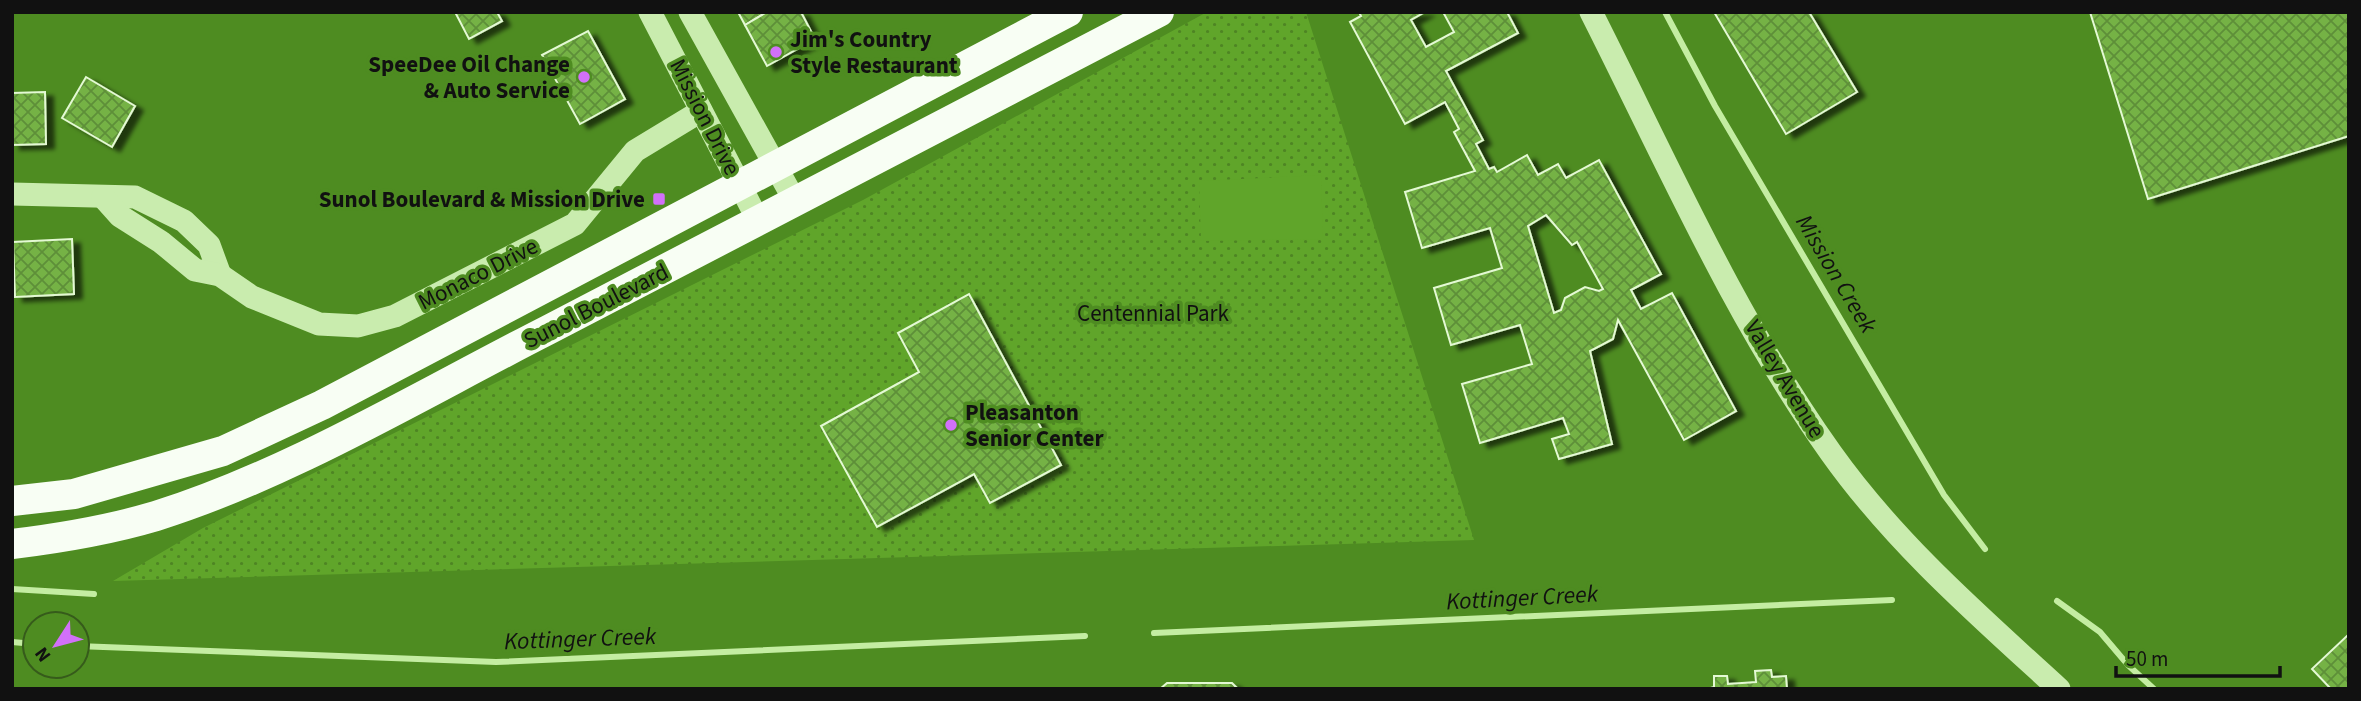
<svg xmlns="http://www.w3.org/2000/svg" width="2361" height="701" font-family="'Source Sans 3',sans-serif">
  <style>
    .grass { fill: url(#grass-dots) }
    .pitch { fill: #60a52a }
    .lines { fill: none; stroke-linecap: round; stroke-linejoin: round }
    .stream { stroke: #c4eda2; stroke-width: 6 }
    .building { fill: url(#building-cross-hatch); stroke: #e4f9d4; stroke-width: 2; fill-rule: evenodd; filter: url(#shadow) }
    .minor { stroke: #c9ecae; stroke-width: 23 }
    .major { stroke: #f8fef4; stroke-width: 30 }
    .poi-dot { fill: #d270f9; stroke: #4e8c21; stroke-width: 2.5 }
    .labels { text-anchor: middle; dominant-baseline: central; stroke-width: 7; stroke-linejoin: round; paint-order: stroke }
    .poi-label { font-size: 23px; font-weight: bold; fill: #111; stroke: #4e8c21; text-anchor: start }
    .street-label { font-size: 23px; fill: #111; stroke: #4e8c21 }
    .park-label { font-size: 23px; fill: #111; stroke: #4e8c21 }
    .water-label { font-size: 24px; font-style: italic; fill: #111; stroke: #4e8c21 }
  </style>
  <defs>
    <pattern id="grass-dots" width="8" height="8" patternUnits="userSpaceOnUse" patternTransform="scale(1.75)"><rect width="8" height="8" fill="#60a52a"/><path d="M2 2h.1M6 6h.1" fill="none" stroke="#4e8523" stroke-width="1.8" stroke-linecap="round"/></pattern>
    <pattern id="building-cross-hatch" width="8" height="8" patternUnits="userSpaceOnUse" patternTransform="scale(1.75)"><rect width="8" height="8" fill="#74b245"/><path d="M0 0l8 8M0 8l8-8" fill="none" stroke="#5e8f38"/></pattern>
    <filter id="shadow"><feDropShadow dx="8" dy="4.5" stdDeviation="2" flood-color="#0009"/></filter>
  </defs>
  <rect width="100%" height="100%" fill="#4e8c21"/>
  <!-- grass -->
  <polygon class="grass" points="1207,12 1306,12 1474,540 113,581 203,528 863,200"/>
  <!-- pitch -->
  <polygon class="pitch" points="1321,175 1323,239 1201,241 1199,181"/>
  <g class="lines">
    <!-- stream -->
    <g class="stream">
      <polyline points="1665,12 1715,106 1944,495 1985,549"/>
      <polyline points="12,589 94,594"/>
      <polyline points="2057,601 2100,632 2128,665 2154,689"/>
      <polyline points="1154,633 1892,600"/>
      <polyline points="12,642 35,644"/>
      <polyline points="77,646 496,662 1085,636"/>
    </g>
  </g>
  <!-- building -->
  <g class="building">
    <polygon points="455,12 497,12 502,21 469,39"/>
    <polygon points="738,12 767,12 745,25"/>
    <polygon points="767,12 801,12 815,39 767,66 745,25"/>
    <path d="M 1359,12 L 1425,12 L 1411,20 L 1426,47 L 1454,32 L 1443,12 L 1507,12 L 1518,33 L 1446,71 L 1483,140 L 1476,144 L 1489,169 L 1494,167 L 1497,172 L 1527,155 L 1538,175 L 1558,164 L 1566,178 L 1599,160 L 1661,274 L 1631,290 L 1641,309 L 1672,293 L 1736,411 L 1684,440 L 1618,320 L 1613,339 L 1590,351 L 1612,444 L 1559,459 L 1552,439 L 1569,434 L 1563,418 L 1480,443 L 1462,384 L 1532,364 L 1520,325 L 1451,345 L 1434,288 L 1502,268 L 1490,228 L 1422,248 L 1405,192 L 1475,171 L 1454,132 L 1459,129 L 1445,102 L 1405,124 L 1350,22 L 1361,16 ZM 1546,215 L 1572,245 L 1577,242 L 1603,289 L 1599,291 L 1585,287 L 1565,298 L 1561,310 L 1554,313 L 1528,226 Z"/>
    <polygon points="1714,12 1809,12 1857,92 1786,134"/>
    <polygon points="2090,12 2349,12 2349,136 2148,199"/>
    <polygon points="588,31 625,99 580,124 542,55"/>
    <polygon points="86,77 135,106 112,147 62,118"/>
    <polygon points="45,92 46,144 12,145 12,93"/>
    <polygon points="72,239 74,294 15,297 13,242"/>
    <polygon points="969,294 1061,465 990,503 974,474 877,527 821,426 919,372 898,333"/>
    <polygon points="2349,634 2349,689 2331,689 2312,669"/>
    <polygon points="1771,670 1772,677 1786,676 1787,689 1707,689 1714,687 1714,676 1727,676 1728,684 1756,682 1755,671"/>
    <polygon points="1167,683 1232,683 1238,689 1160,689"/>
  </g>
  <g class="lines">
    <!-- minor -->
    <g class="minor">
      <polyline points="650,12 759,222"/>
      <polyline points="690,12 796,203"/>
      <path d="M 1591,12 C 1666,160 1734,317 1831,453 C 1895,543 1978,615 2059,689"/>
      <polyline points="12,194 135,197 184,221 209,245 220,275"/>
      <polyline points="103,197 120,216 161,242 195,270 220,275 252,297 319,324 358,326 395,316 575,224 635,151 701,111"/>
    </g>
    <!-- major -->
    <g class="major">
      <polyline points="12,501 74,494 223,451 322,405 1068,12"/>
      <path d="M 12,544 C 61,538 109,530 156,516 C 290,474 422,394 548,330 C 752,226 955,119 1159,12"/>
    </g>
  </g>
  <!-- markers -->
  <g class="poi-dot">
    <circle cx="776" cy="52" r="7"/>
    <circle cx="584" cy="77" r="7"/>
    <rect x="652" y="192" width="14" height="14" rx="3.5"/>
    <circle cx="951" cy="425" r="7"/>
  </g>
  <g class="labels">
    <!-- poi labels -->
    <g class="poi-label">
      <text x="790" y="39">Jim's Country<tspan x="790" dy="26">Style Restaurant</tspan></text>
      <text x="570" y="64" text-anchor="end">SpeeDee Oil Change<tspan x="570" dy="26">&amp; Auto Service</tspan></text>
      <text x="645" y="199" text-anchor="end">Sunol Boulevard &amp; Mission Drive</text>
      <text x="965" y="412">Pleasanton<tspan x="965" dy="26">Senior Center</tspan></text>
    </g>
    <!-- street labels -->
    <g class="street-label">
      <text transform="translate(705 117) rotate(63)">Mission Drive</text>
      <text transform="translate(478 274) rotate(-27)">Monaco Drive</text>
      <text transform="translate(596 306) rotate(-27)">Sunol Boulevard</text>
      <text transform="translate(1785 379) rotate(59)">Valley Avenue</text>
    </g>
    <!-- park labels -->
    <g class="park-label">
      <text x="1153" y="313">Centennial Park</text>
    </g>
    <!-- water labels -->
    <g class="water-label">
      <text transform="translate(1836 274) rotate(59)">Mission Creek</text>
      <text transform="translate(1522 598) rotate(-3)">Kottinger Creek</text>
      <text transform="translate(580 639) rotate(-2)">Kottinger Creek</text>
    </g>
  </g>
  <!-- border -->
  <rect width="2361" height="701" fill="none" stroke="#111111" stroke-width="28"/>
  <!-- north arrow -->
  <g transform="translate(56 645) rotate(234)"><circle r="33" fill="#4e8c21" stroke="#365b1b" stroke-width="2"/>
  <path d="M0-5L12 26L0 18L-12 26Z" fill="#d270f9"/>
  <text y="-10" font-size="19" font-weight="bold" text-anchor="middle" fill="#111111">N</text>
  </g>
  <!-- scale -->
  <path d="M2116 666v10h164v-10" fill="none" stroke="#111111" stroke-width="3.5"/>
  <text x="2126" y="666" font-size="21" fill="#111111" stroke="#4e8c21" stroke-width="5" paint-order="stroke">50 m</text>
</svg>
